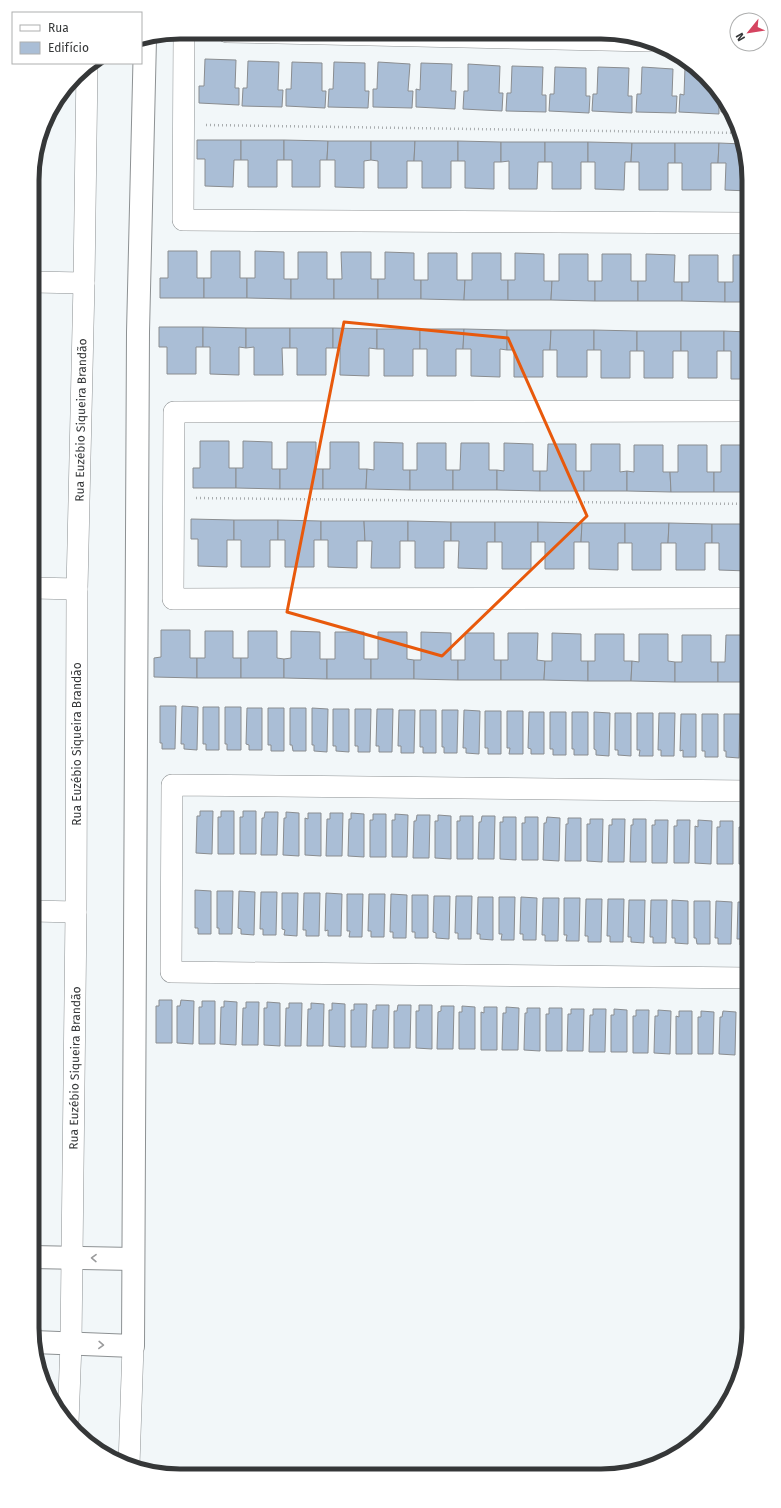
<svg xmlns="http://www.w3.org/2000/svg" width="781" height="1508" font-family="'Fira Sans',sans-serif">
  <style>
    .building { fill: #aabed6; stroke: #8a8d90 }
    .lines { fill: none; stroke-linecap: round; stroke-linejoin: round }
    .minor-casing { stroke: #8d9193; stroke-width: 22 }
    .tertiary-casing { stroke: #8d9193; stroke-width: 24 }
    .path { stroke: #a8acae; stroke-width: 2.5; stroke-dasharray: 1 3; stroke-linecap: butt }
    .minor { stroke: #fff; stroke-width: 21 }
    .tertiary { stroke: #fff; stroke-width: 22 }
    .oneway { stroke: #9a9b9c }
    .marked { fill: none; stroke: #e8590c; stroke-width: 3; stroke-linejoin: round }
    .labels { text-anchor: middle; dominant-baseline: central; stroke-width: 3; stroke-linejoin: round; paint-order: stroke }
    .street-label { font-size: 12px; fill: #353738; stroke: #fff }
    .rim { fill: none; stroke: #353738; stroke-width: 5 }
  </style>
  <rect width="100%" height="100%" fill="#f2f7f9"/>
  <!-- building -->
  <g class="building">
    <polygon points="205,59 236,60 235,88 239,88 239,105 199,103 199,86 204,86"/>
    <polygon points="248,61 279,62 278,90 283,90 282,107 242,106 243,88 247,88"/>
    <polygon points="292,62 322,63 322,91 326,91 325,108 286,106 286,89 291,89"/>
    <polygon points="334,62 365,63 365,91 369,91 368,108 328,107 329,89 333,89"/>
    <polygon points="378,62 410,64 408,91 413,91 412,108 373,107 373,89 377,89"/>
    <polygon points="421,63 452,64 451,91 456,91 455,109 416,107 416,89 420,90"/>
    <polygon points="468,64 500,66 499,93 503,93 502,111 463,109 464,91 468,91"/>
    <polygon points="512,66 543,67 542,95 546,95 546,112 506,111 507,93 511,93"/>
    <polygon points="555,67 586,68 586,96 590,96 589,113 549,111 550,94 554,94"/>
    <polygon points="598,67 629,68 628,96 632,96 632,113 592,111 593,94 597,94"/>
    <polygon points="642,67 673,69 672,96 677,96 676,113 636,112 637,94 641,94"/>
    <polygon points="685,67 698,68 715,88 715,96 719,96 719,114 679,112 680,94 684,95"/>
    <polygon points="721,94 724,98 731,112 721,112"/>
    <polygon points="197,140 241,140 241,160 234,160 233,187 205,186 205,159 197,159"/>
    <polygon points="241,140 284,140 284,160 277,160 277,187 248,187 248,160 241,160"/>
    <polygon points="284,140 328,141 327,160 320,160 320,187 292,187 292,160 284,160"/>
    <polygon points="328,141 371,141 371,160 364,161 364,188 335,187 335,160 327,160"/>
    <polygon points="371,141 415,141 414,161 407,161 407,188 378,188 378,161 371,160"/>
    <polygon points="415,141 458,141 458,161 451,161 451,188 422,188 422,161 414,161"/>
    <polygon points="458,141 501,142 501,162 494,162 494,189 465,188 465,161 458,161"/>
    <polygon points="501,142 545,142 545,162 538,162 537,189 509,189 509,161 501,162"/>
    <polygon points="545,142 588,142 588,162 581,162 581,189 552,189 552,162 545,162"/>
    <polygon points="588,142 632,143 631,162 625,162 624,190 595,189 595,162 588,162"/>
    <polygon points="632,143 675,143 675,163 668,163 668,190 639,190 639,162 631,162"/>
    <polygon points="675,143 719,143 718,163 711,163 711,190 682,190 682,163 675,163"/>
    <polygon points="719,143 743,144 749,180 749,191 725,190 726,163 718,163"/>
    <polygon points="168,251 197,251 197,278 204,278 204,298 160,298 160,278 168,278"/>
    <polygon points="211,251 240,251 240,278 247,278 247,298 204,298 204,278 211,278"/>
    <polygon points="255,251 284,252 284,279 291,279 291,299 247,298 247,278 255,278"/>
    <polygon points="298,252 327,252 327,279 334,279 334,299 291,299 291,279 298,279"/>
    <polygon points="341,252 371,252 371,279 378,279 378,299 334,299 334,279 342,279"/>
    <polygon points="385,252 414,253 414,280 421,280 421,299 378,299 378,279 385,279"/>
    <polygon points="428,253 457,253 457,280 465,280 464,300 421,299 421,280 428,280"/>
    <polygon points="472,253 501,253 501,280 508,280 508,300 464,300 465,280 472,280"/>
    <polygon points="515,253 544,254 544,281 552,281 551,300 508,300 508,280 515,280"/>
    <polygon points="559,254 588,254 588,281 595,281 595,301 551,300 552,281 559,281"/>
    <polygon points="602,254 631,254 631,281 638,281 638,301 595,301 595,281 602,281"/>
    <polygon points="646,254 675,255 674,282 682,282 682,301 638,301 638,281 646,281"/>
    <polygon points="689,255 718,255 718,282 725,282 725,302 682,301 682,282 689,282"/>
    <polygon points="733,255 749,255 749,302 725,302 725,282 733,282"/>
    <polygon points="159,327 203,327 203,347 196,347 196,374 167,374 167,347 159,347"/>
    <polygon points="203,327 246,328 246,348 239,347 239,375 210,374 210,347 203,347"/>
    <polygon points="246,328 290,328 290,348 282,348 283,375 254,375 254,347 246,348"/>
    <polygon points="290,328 333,328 333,348 326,348 326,375 297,375 297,348 290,348"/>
    <polygon points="333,328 377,329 377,349 369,348 369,376 340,375 340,348 333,348"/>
    <polygon points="377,329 420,329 420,349 413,349 413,376 384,376 384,349 377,349"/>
    <polygon points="420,329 464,329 463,349 456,349 456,376 427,376 427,349 420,349"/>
    <polygon points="464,329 507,330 507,350 500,349 500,377 471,376 471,349 463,349"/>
    <polygon points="507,330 551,330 550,350 543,350 543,377 514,377 514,350 507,350"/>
    <polygon points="551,330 594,330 594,350 587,350 587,377 557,377 557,350 550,350"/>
    <polygon points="594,330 637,331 637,351 630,351 630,378 601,378 601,350 594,350"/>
    <polygon points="637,331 681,331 681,351 673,351 673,378 644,378 644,351 637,351"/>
    <polygon points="681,331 724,331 724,351 717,351 717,378 688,378 688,351 681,351"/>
    <polygon points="724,331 749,332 749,379 731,379 731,351 724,351"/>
    <polygon points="200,441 229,441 229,468 236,468 236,488 193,488 193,468 200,468"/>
    <polygon points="243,441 272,442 272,469 280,469 280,489 236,488 236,468 243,468"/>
    <polygon points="287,442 316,442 316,469 323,469 323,489 280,489 280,469 287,469"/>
    <polygon points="330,442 359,442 359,469 367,469 366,489 323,489 323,469 330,469"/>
    <polygon points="374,442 403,443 403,470 410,470 410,490 366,489 367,469 374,470"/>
    <polygon points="417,443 446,443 446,470 453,470 453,490 410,490 410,470 417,470"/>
    <polygon points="461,443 489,443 489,470 497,470 497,490 453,490 453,470 460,470"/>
    <polygon points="504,443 533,444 533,471 540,471 540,491 497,490 497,470 504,471"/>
    <polygon points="548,444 576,444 576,471 584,471 584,491 540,491 540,471 547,471"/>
    <polygon points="591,444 620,444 620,472 627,471 627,491 584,491 584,471 591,471"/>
    <polygon points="634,445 663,445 663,472 670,472 671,492 627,491 627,471 634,472"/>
    <polygon points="678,445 707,445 707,472 714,472 714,492 671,492 670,472 678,472"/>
    <polygon points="721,445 749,445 749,492 714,492 714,472 721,472"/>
    <polygon points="191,519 234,520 234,540 227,540 227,567 198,566 198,539 191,539"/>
    <polygon points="234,520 278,520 278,540 270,540 270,567 241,567 241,540 234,540"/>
    <polygon points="278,520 321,521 321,540 314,540 314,567 285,567 285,540 278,540"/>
    <polygon points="321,521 364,521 365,541 357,541 357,568 328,567 328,540 321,540"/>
    <polygon points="364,521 408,521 408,541 400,541 400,568 371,568 372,541 365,541"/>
    <polygon points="408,521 451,522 451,541 444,541 444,568 415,568 415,541 408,541"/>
    <polygon points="451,522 495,522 495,542 487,542 487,569 458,568 459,541 451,541"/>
    <polygon points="495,522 538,522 538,542 531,542 531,569 502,569 502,542 495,542"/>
    <polygon points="538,522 582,523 581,542 574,542 574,569 545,569 545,542 538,542"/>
    <polygon points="582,523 625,523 625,543 618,543 618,570 589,569 589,542 581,542"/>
    <polygon points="625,523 669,523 668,543 661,543 661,570 632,570 632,543 625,543"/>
    <polygon points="669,523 712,524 712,543 705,543 705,570 676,570 676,543 668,543"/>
    <polygon points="712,524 749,524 748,571 719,570 719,543 712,543"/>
    <polygon points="161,630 190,630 190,658 197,658 197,678 154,677 154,658 161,657"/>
    <polygon points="205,631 233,631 233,658 241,658 241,678 197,678 197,658 205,658"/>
    <polygon points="248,631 277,631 277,658 284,659 284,678 241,678 241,658 248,658"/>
    <polygon points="291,631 320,632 320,659 327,659 327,679 284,678 284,659 291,658"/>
    <polygon points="335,632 364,632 364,659 371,659 371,679 327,679 327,659 335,659"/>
    <polygon points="378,632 407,632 407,659 414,660 414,679 371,679 371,659 378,659"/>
    <polygon points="421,632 451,633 451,660 458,660 458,680 414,679 414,660 421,660"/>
    <polygon points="465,633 494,633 494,660 501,660 501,680 458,680 458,660 465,660"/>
    <polygon points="508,633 538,633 537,660 545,661 544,680 501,680 501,660 508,660"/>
    <polygon points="552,633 581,634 581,661 588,661 588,681 544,680 545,661 552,661"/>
    <polygon points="595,634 624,634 624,661 632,661 631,681 588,681 588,661 595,661"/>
    <polygon points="639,634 668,634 668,661 675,662 675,682 631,681 632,661 639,662"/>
    <polygon points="682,635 711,635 711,662 718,662 718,682 675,682 675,662 682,662"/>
    <polygon points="726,635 749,635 749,682 718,682 718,662 725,662"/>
    <polygon points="160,706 176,706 175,749 162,749 162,743 160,743"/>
    <polygon points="182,706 198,707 197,750 184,749 184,744 181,744"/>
    <polygon points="203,707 219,707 219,750 206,750 206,744 203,744"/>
    <polygon points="225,707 241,707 241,750 227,750 227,744 225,744"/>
    <polygon points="247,708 262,708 262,750 249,750 249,745 246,744"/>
    <polygon points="268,708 284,708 284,751 271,751 271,745 268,745"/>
    <polygon points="290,708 306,708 306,751 293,751 292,745 290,745"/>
    <polygon points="312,708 328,709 327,752 314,751 314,745 312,745"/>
    <polygon points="333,709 349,709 349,752 336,751 336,746 333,746"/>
    <polygon points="355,709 371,709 370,752 358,752 358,746 355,746"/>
    <polygon points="377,709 393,709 392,752 379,752 379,746 376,746"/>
    <polygon points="399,710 415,710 414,753 401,753 401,746 398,746"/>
    <polygon points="420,710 436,710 436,753 423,753 423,747 420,747"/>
    <polygon points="442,710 458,710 457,753 444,753 444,747 442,747"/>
    <polygon points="464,710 480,711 479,754 466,753 466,748 463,748"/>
    <polygon points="485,711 501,711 501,754 488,754 488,748 485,748"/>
    <polygon points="507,711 523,711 523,754 509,754 510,748 507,748"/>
    <polygon points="529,712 544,712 544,754 531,754 531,749 528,748"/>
    <polygon points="550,712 566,712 566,755 553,755 553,749 550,749"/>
    <polygon points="572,712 588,712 588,755 574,755 574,749 572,749"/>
    <polygon points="594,712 610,713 609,756 596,755 596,750 594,749"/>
    <polygon points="615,713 631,713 631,756 618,755 618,750 615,750"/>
    <polygon points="637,713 653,713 653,756 639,756 640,750 637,750"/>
    <polygon points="659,713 675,713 674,756 661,756 661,750 658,750"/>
    <polygon points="681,714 696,714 696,757 683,757 683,750 680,751"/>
    <polygon points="702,714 718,714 718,757 705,757 705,751 702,751"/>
    <polygon points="724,714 740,714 739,758 726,757 726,751 724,751"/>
    <polygon points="746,714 749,714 749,757 748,752 745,752"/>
    <polygon points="200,811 213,811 212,854 196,853 197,816 200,816"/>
    <polygon points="221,811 234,811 234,854 218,854 218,817 221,817"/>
    <polygon points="243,811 256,811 256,854 240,854 240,817 243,817"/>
    <polygon points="265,812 278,812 277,855 261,855 262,818 264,818"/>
    <polygon points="286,812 299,813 299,856 283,855 284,818 286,818"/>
    <polygon points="308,813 321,813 321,856 305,855 305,818 308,819"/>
    <polygon points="330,813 343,813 342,856 326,856 327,819 330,819"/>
    <polygon points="351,813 364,814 364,857 348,856 349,819 351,819"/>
    <polygon points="373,814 386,814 386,857 370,857 370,820 373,820"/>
    <polygon points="395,814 408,815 407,857 392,857 392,820 395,820"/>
    <polygon points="417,815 430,815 429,858 413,858 414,821 416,821"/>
    <polygon points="438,815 451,816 451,859 435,858 435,821 438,821"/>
    <polygon points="460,816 473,816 473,859 457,859 457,821 460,821"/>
    <polygon points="482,816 495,816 494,859 478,859 479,822 481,822"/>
    <polygon points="503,817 516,817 516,860 500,859 500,822 503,822"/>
    <polygon points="525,817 538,817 538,860 522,860 522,823 525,823"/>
    <polygon points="547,817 560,818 559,861 543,860 544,823 546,823"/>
    <polygon points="568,818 581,818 581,861 565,861 566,824 568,824"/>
    <polygon points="590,819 603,819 602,862 587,861 587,824 590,824"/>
    <polygon points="612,819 625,819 624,862 608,862 609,825 612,825"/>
    <polygon points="633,819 646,819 646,862 630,862 631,825 633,825"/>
    <polygon points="655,820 668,820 667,863 652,863 652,825 655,825"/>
    <polygon points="677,820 690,820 689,863 674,863 674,826 677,826"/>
    <polygon points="698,820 712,821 711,864 695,863 695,826 698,827"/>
    <polygon points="720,821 733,821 733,864 717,864 717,827 720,827"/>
    <polygon points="742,822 749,822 749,865 739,864 739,827 742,827"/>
    <polygon points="195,890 211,891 211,934 198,934 198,928 195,928"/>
    <polygon points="217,891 233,891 232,934 219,934 219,928 217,928"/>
    <polygon points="239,891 255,892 254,935 241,934 241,929 238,928"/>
    <polygon points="261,892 277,892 276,935 263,935 263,929 260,929"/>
    <polygon points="282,893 298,893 297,936 284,935 285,930 282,929"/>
    <polygon points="304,893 320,893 319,936 306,936 306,930 303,930"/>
    <polygon points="326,893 342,894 341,936 328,936 328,930 325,931"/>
    <polygon points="347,894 363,894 362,937 349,937 350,931 347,931"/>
    <polygon points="369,894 385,894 384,937 371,937 371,931 368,931"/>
    <polygon points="391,894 407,895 406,938 393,938 393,932 390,932"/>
    <polygon points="412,895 428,895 428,938 415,938 415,932 412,932"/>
    <polygon points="434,896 450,896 449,939 436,938 436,933 433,932"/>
    <polygon points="456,896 472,896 471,939 458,939 458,933 455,933"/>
    <polygon points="478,897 493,897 493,940 480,939 480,934 477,934"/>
    <polygon points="499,897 515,897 514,940 501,940 502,934 499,934"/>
    <polygon points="521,897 537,898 536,940 523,940 523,934 520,934"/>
    <polygon points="543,898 559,898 558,941 545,941 545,935 542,935"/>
    <polygon points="564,898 580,898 579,941 566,941 567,935 564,935"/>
    <polygon points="586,899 602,899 601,942 588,942 588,936 585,936"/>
    <polygon points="608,899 624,899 623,942 610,942 610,936 607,936"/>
    <polygon points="629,900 645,900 644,943 631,942 631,937 628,937"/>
    <polygon points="651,900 667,900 666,943 653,943 653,937 650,937"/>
    <polygon points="672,900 688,901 688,944 675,943 675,938 672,938"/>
    <polygon points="694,901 710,901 710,944 697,944 696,938 694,938"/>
    <polygon points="716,901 732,902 731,944 718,944 718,938 715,938"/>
    <polygon points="738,902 749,902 749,945 740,945 740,939 737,939"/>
    <polygon points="159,1000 172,1000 172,1043 156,1043 156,1006 159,1006"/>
    <polygon points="181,1000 194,1001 193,1044 177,1043 177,1006 180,1006"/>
    <polygon points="202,1001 215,1001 215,1044 199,1044 199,1007 202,1007"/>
    <polygon points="224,1001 237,1002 236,1045 220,1044 221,1007 224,1007"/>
    <polygon points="246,1002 259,1002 258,1045 242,1045 243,1008 246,1008"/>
    <polygon points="267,1002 280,1003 280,1046 264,1045 264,1008 267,1008"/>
    <polygon points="289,1003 302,1003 301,1046 285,1046 286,1008 289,1008"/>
    <polygon points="311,1003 324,1004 323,1046 307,1046 308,1009 311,1009"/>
    <polygon points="332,1003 345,1004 345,1047 329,1046 329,1010 332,1010"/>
    <polygon points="354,1004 367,1004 366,1047 351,1047 351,1010 354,1010"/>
    <polygon points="376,1005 389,1005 388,1048 372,1048 373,1010 376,1010"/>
    <polygon points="398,1005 411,1005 410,1048 394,1048 394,1011 397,1011"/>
    <polygon points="419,1005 432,1005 432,1049 416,1048 416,1011 419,1011"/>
    <polygon points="441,1006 454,1006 453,1049 437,1049 438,1012 441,1011"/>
    <polygon points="462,1006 475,1007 475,1049 459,1049 459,1012 462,1012"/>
    <polygon points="484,1007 497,1007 497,1050 481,1050 481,1012 484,1013"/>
    <polygon points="506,1007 519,1008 518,1050 502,1050 503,1013 506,1013"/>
    <polygon points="527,1008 540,1008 540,1051 524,1050 525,1013 527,1013"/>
    <polygon points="549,1008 562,1008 562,1051 546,1051 546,1014 549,1014"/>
    <polygon points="571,1009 584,1009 583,1051 567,1051 568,1014 571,1014"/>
    <polygon points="593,1009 606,1009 605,1052 589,1052 590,1015 593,1015"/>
    <polygon points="614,1009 627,1010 627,1052 611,1052 611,1015 614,1015"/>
    <polygon points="636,1010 649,1010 648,1053 633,1053 633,1016 636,1016"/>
    <polygon points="658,1010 671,1011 670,1054 654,1053 655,1016 658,1016"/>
    <polygon points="679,1011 692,1011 692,1054 676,1054 676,1016 679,1017"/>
    <polygon points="701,1011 714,1012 713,1054 698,1054 698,1017 701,1017"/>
    <polygon points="723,1011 736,1012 735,1055 719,1054 720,1017 722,1017"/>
    <polygon points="744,1012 749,1012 749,1055 741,1055 741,1018 744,1018"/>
  </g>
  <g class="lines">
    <defs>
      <g id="minor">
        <polyline points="184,32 183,220 749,223"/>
        <polyline points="227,32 649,41"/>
        <polyline points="33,282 84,283"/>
        <polyline points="33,588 77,589"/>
        <polyline points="749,598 173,599 174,412 749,411"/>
        <polyline points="32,911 76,912"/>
        <polyline points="749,978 171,972 172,785 749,791"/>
        <polyline points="68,1423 71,1343 76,912 77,589 84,283 87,66"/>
        <polyline points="129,1465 133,1346"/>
      </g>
      <g id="tertiary">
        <polyline points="32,1257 133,1259"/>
        <polyline points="34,1342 133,1346 138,332 145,39"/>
      </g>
    </defs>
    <!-- minor casing -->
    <use href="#minor" class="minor-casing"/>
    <!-- tertiary casing -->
    <use href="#tertiary" class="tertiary-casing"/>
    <!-- path -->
    <g class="path">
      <polyline points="206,125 741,133"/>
      <polyline points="196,498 749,504"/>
    </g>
    <!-- minor -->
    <use href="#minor" class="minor"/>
    <!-- tertiary -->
    <use href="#tertiary" class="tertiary"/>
  </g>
  <!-- one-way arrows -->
  <defs><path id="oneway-chevron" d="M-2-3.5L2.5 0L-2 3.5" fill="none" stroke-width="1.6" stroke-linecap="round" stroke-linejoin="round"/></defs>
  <g class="oneway">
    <use href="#oneway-chevron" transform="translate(94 1258) rotate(-179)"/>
    <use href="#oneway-chevron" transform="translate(101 1345) rotate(2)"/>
  </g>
  <!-- marked area -->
  <path class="marked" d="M 344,322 L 508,338 L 587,516 L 442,656 L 287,612 Z"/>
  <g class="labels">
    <!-- street labels -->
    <g class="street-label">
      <text transform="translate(81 420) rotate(-89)">Rua Euzébio Siqueira Brandão</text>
      <text transform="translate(77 744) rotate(-90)">Rua Euzébio Siqueira Brandão</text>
      <text transform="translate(75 1068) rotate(-89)">Rua Euzébio Siqueira Brandão</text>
    </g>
  </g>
  <!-- crop -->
  <path d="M0 0H781V1508H0ZM180 39H601A141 141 0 0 1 742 180V1328A141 141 0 0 1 601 1469H180A141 141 0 0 1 39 1328V180A141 141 0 0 1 180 39Z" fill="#fff" fill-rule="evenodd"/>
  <path class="rim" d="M180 39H601A141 141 0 0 1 742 180V1328A141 141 0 0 1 601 1469H180A141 141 0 0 1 39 1328V180A141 141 0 0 1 180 39Z"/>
  <!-- legend -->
  <rect x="12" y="12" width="130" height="52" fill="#ffffff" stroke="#aeafaf"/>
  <rect x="20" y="25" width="20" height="6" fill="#ffffff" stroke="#aeafaf"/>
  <text x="48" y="32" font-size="12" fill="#353738">Rua</text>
  <rect x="20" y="42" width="20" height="12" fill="#aabed6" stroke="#aeafaf"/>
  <text x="48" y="52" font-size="12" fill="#353738">Edifício</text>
  <!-- north arrow -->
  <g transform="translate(749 32) rotate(240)"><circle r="19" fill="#ffffff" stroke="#aeafaf"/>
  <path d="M0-3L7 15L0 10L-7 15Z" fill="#d54460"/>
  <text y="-6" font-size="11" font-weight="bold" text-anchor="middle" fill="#353738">N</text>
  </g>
</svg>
